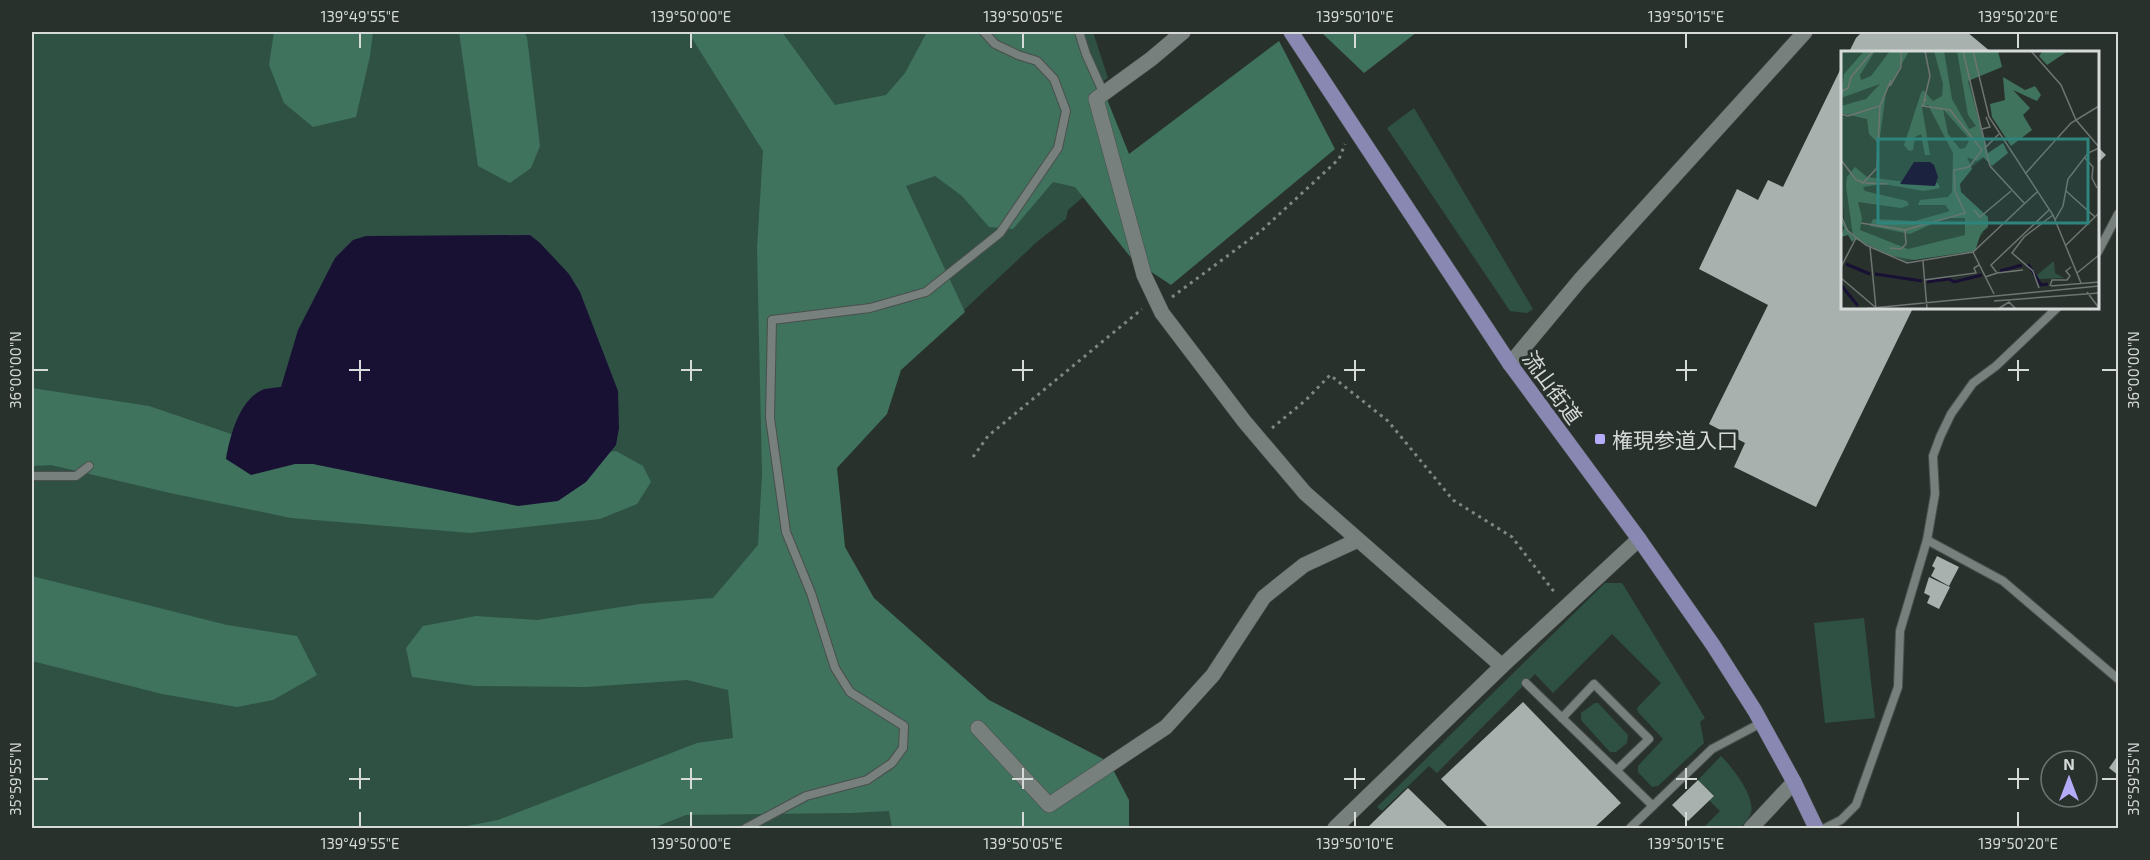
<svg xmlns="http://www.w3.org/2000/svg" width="2150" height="860" font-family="'Exo 2','Noto Sans JP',sans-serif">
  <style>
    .green { fill: #2f5143 }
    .forest { fill: #3f735e }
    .water { fill: #181134 }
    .building { fill: #a8b1ad }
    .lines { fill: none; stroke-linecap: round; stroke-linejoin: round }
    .service-casing { stroke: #494f4d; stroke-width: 10 }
    .minor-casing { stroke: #494f4d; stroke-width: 16 }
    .primary-casing { stroke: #494f4d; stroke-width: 16 }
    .path { stroke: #808784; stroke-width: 3; stroke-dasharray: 3 4.5; stroke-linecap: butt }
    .service { stroke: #77807c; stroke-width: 8 }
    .minor { stroke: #77807c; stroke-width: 15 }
    .primary { stroke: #8988b2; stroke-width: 15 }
    .ticks { fill: none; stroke: #d6dbd9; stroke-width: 2 }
    .poi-dot { fill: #b4acf9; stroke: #29312d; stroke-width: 2 }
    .labels { text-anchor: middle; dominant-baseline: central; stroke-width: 6; stroke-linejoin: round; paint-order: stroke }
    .street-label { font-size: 21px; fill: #d6dbd9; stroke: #29312d }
    .poi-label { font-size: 21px; fill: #d6dbd9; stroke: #29312d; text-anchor: start }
    .inset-river { fill: none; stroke: #181134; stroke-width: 3 }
    .inset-road { fill: none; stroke: #6e7572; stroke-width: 1.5 }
    .view { fill: #2d857e; fill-opacity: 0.15; stroke: #2d857e; stroke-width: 3 }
    .inset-edge { fill: none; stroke: #d6dbd9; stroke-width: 3 }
    .neatline { fill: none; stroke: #d6dbd9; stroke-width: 2 }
    .ticks-label { font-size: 15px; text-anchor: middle; fill: #d6dbd9 }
  </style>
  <rect width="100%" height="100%" fill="#29312d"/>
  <!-- green -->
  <g class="green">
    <polygon points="32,32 1093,32 1108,78 1086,93 1109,175 1068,210 1066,219 1038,241 936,336 840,382 809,529 1060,828 32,828"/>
    <polygon points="1414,108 1533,309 1527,313 1510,311 1387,128"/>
    <polygon points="1605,583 1622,583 1705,718 1700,722 1704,743 1658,786 1652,787 1638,772 1638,766 1663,739 1638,712 1637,708 1661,683 1612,634 1553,693 1535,674 1437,773 1429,766 1382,811 1377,807"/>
    <polygon points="1864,618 1875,718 1825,723 1814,623"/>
    <polygon points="1595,703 1598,703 1628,735 1627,743 1616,752 1610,752 1581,720 1581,713"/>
    <path d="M 1721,756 C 1733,768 1755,796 1751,813 C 1749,819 1744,824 1740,828 L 1703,828 L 1720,811 L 1709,800 L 1714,795 L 1698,780 Z"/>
  </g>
  <!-- forest -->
  <g class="forest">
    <polygon points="274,32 373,32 370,56 356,117 313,127 284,103 269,65"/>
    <polygon points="459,32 524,32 527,37 540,146 531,168 510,183 478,166"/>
    <polygon points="688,32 782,32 835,105 886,95 905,73 927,32 1080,32 1129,154 1279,41 1335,149 1171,285 1132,259 1075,187 1053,182 1013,229 989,227 962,196 935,176 906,186 965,312 901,370 887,414 837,468 845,547 874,598 989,700 1109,762 1129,800 1129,828 892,828 889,811 851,813 686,815 653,828 457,828 498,820 697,743 733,738 728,690 687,680 586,687 475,686 412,677 406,648 423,626 476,616 537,620 640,604 713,598 758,545 762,474 757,248 763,151"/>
    <polygon points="1321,32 1417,32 1364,73"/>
    <polygon points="32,388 149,406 246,439 563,457 616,451 643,466 651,482 637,504 600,519 470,533 291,518 170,493 51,465 32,466"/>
    <polygon points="32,576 227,625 297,636 317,675 273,700 237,707 162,694 32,661"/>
  </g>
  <!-- water -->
  <path class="water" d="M 530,235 L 540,243 L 569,274 L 580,292 L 618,391 L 619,428 L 616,445 L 586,482 L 558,501 L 518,506 L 313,464 L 295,464 L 251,475 L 226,459 C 230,436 239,401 262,390 C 267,388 275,388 281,387 L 298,330 L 335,258 L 353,240 L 366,236 Z"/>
  <!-- building -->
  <g class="building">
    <polygon points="1862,32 1967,32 1991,52 1849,52 1856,38"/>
    <polygon points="1842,66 1842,308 1913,308 1816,507 1734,467 1745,443 1709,424 1768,305 1699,269 1737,189 1758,200 1768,180 1783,187"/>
    <polygon points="2098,147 2106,155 2098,163"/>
    <polygon points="1937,556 1959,567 1949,586 1931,576 1935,568 1932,566"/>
    <polygon points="1929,577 1950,587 1939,609 1927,603 1930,596 1924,593"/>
    <polygon points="1523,702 1621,803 1594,828 1489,828 1441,779"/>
    <polygon points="2118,755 2118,775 2109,768"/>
    <polygon points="1698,780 1714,796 1688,821 1672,805"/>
    <polygon points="1408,788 1449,828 1367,828"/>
  </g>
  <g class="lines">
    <defs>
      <g id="service">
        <polyline points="1079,32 1086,54 1104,94"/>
        <polyline points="2098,252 2118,214"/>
        <polyline points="32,476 76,476 89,466"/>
        <polyline points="1927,540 2003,581 2118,679"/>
        <polyline points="1526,683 1653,806"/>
        <polyline points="1562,718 1594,684 1649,739 1617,770"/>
        <polyline points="746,828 806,796 867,780 892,763 903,748 904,726 850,692 835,668 811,593 786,532 770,418 772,320 870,308 926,292 1000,233 1058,148 1066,111 1054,79 1037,61 1018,55 995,44 984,32"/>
        <polyline points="1630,828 1712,749 1761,723"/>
        <polyline points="1825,828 1841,820 1856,805 1898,687 1900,631 1927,540 1935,494 1933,456 1940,437 1951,414 1973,383 1996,366 2057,308"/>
      </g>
      <g id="minor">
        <polyline points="1183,32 1151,59 1096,99 1144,275 1162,313 1244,421 1305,493 1502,666"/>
        <polyline points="1510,364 1580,280 1805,32"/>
        <polyline points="978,728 1049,805 1166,727 1213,675 1264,597 1304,565 1358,540"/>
        <polyline points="1335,828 1502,666 1639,539"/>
        <polyline points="1751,828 1794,782"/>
      </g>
      <polyline id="primary" points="1291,32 1510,364 1639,539 1713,645 1755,711 1794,782 1816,828"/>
    </defs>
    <!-- service casing -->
    <use href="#service" class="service-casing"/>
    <!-- minor casing -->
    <use href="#minor" class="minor-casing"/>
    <!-- primary casing -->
    <use href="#primary" class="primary-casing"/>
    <!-- path -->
    <g class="path">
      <polyline points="1172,297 1261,231 1339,159 1345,144"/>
      <polyline points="1272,428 1306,400 1330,375 1388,421 1453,500 1512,537 1555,593"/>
      <polyline points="973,457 988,436 1142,309"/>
    </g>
    <!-- service -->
    <use href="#service" class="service"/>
    <!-- minor -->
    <use href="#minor" class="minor"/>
    <!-- primary -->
    <use href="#primary" class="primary"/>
  </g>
  <!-- ticks -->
  <path class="ticks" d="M 360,33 L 360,48M 691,33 L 691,48M 1023,33 L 1023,48M 1355,33 L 1355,48M 1686,33 L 1686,48M 2018,33 L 2018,48M 360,360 L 360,381M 691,360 L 691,381M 1023,360 L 1023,381M 1355,360 L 1355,381M 1686,360 L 1686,381M 2018,360 L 2018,381M 33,370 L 48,370M 349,370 L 370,370M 681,370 L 702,370M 1012,370 L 1033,370M 1344,370 L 1365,370M 1676,370 L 1697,370M 2008,370 L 2029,370M 2102,370 L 2117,370M 360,768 L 360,789M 691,768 L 691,789M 1023,768 L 1023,789M 1355,768 L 1355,789M 1686,768 L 1686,789M 2018,768 L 2018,789M 33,779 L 48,779M 349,779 L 370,779M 681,779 L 702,779M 1012,779 L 1033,779M 1344,779 L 1365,779M 1676,779 L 1697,779M 2008,779 L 2029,779M 2102,779 L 2117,779M 360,812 L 360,827M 691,812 L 691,827M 1023,812 L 1023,827M 1355,812 L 1355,827M 1686,812 L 1686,827M 2018,812 L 2018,827"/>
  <!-- markers -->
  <rect class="poi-dot" x="1594" y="433" width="12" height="12" rx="3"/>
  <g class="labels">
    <!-- street labels -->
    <g class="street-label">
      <text transform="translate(1553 387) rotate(54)">流山街道</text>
    </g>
    <!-- poi labels -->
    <g class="poi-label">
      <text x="1612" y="439">権現参道入口</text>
    </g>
  </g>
  <!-- overview -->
  <g transform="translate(1841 51)">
    <rect width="258" height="258" fill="#29312d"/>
    <path d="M 0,0 L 123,0 L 145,105 L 119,125 L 116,139 L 142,170 L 142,182 L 135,190 L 65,211 L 10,182 L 3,171 L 0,123 ZM 213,210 L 214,222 L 223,227 L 198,228 L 196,224 Z" fill="#2f5143"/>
    <path d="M 23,0 L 34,0 L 19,24 L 20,29 L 30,25 L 49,0 L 68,0 L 45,41 L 38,93 L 28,83 L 26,68 L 0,62 L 0,55 L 25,48 L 39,33 L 0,47 L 3,23 ZM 93,0 L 103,0 L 111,48 L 128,78 L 135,75 L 127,64 L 116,0 L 157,0 L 161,16 L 127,30 L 147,102 L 162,92 L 167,102 L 151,115 L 142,106 L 136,110 L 126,106 L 131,118 L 119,133 L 120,141 L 147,166 L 147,176 L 140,182 L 134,200 L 73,209 L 51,205 L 14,188 L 11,191 L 7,184 L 0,186 L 3,177 L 0,170 L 0,142 L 1,170 L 12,185 L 5,135 L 6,126 L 14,116 L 26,126 L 80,133 L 97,132 L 99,137 L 83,140 L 42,133 L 22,136 L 24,140 L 66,150 L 68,154 L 60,157 L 17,151 L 21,167 L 19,179 L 67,198 L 124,184 L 124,167 L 104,167 L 69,183 L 29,175 L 32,168 L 74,170 L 109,160 L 104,154 L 77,154 L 79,149 L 107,146 L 111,141 L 112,102 L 87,54 L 81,56 L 89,104 L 84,104 L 80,83 L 74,86 L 72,99 L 68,100 L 63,94 L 80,42 L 82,39 L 92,50 L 101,45 L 102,33 ZM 102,58 L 126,85 L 128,90 L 124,97 L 119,98 L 107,83 ZM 202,0 L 227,0 L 206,14 L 198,5 ZM 162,26 L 184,39 L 194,35 L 200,44 L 196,50 L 172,39 L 189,57 L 182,64 L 191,79 L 170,95 L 151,66 L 149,53 L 164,49 Z" fill="#3f735e" fill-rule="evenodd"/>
    <path d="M 73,111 L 89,111 L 93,114 L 97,126 L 94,135 L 59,133 Z" fill="#181134"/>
    <path class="inset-river" d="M 5,213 L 29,223M 187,213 L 200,234 L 207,233M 159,220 L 181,214M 34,223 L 81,230M 86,231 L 108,228 L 113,231 L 141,224M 0,234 L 17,255"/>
    <path class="inset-road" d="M 122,0 L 145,97M 132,0 L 148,66 L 212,164 L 240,232M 190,0 L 220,34 L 235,69 L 258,96M 49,35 L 60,16 L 60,0M 0,41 L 7,37 L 10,26 L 32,0M 83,50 L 89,25 L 84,0M 0,63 L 7,65 L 39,55 L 50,29M 141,78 L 149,76 L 145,66M 158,83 L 144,97 L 149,115 L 184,153M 244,107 L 252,116 L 251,127 L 256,137M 0,109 L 16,130M 184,123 L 230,72 L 258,55M 0,126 L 1,167 L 7,180 L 25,194 L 66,212 L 132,201 L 196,141M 17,129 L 22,132 L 36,117 L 39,55M 24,132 L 46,133M 225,140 L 254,166M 133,159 L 139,166 L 170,140M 214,169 L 222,155 L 227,128 L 247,102 L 258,97M 20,172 L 64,179 L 65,193 L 60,198 L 49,197M 64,179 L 124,162 L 114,140 L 113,119 L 128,116 L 141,99 L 109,59 L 81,55 L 85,48M 225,194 L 258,162M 29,196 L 35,258M 132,201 L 153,243M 82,210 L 86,258M 0,216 L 15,187M 156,222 L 182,219M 236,222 L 258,204M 144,226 L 156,222 L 150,214 L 208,159M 0,227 L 34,256M 83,229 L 135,222 L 133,217 L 138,214M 209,235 L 211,229 L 226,229 L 229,225 L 225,220 L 230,216M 210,235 L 258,231M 198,237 L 192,220 L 171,202 L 183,186 L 212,164M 246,241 L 258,257M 153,250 L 258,242M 21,258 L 258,235M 157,258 L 168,251 L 175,258"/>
    <path class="view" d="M 37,88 L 247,88 L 247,172 L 37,172 Z"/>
    <rect width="258" height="258" class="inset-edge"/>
  </g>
  <!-- border -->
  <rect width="2150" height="860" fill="none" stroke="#29312d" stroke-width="66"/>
  <!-- north arrow -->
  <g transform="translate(2069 779)"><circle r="28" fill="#29312d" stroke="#6e7572" stroke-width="1.5"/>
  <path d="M0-4.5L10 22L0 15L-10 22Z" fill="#b4acf9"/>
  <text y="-9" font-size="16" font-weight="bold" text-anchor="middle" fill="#d6dbd9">N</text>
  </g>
  <rect x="33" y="33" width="2084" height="794" class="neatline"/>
  <g class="ticks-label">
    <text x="360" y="22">139°49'55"E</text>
    <text x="691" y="22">139°50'00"E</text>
    <text x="1023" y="22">139°50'05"E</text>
    <text x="1355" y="22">139°50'10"E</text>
    <text x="1686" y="22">139°50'15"E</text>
    <text x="2018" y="22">139°50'20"E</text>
    <text transform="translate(16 370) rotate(-90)" y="5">36°00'00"N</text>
    <text transform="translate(2134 370) rotate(-90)" y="5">36°00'00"N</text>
    <text transform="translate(16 779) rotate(-90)" y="5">35°59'55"N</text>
    <text transform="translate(2134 779) rotate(-90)" y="5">35°59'55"N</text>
    <text x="360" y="849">139°49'55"E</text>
    <text x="691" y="849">139°50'00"E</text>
    <text x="1023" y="849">139°50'05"E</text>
    <text x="1355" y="849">139°50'10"E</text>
    <text x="1686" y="849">139°50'15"E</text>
    <text x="2018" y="849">139°50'20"E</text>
  </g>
</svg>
